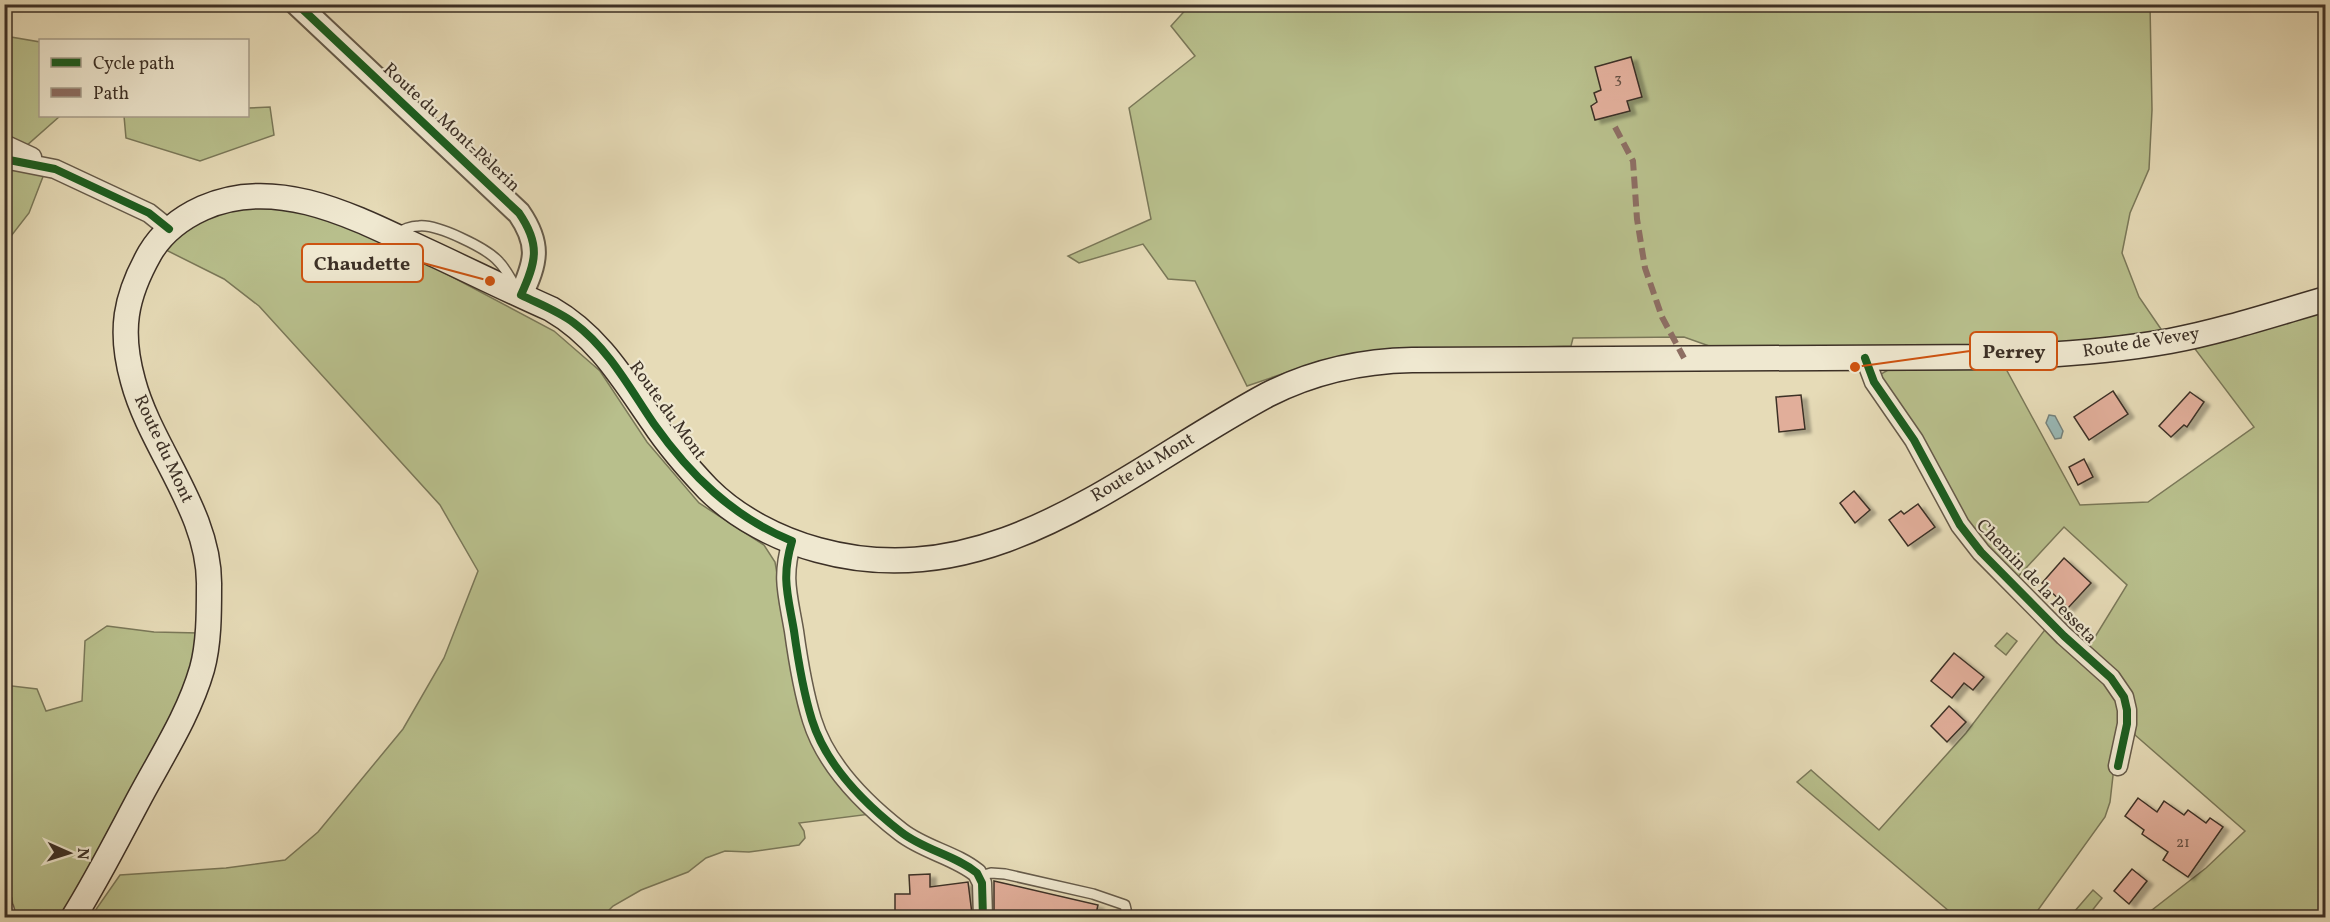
<svg xmlns="http://www.w3.org/2000/svg" width="2330" height="922" font-family="Vollkorn,serif">
  <style>
    .green { fill: #b8bf8c; stroke: #7a7859; stroke-width: 1.5 }
    .water { fill: #99b9b7; stroke: #74827d; stroke-width: 1.5 }
    .building { fill: #e1ae9a; stroke: #3c3026; stroke-width: 1.5; filter: url(#shadow) }
    .lines { fill: none; stroke-linecap: round; stroke-linejoin: round }
    .service-casing { stroke: #665b4a; stroke-width: 12 }
    .minor-casing { stroke: #665b4a; stroke-width: 21 }
    .tertiary-casing { stroke: #665b4a; stroke-width: 26 }
    .secondary-casing { stroke: #3c3026; stroke-width: 27 }
    .service { stroke: #efe8d0; stroke-width: 9 }
    .minor { stroke: #efe8d0; stroke-width: 18 }
    .tertiary { stroke: #efe8d0; stroke-width: 22 }
    .secondary { stroke: #efe8d0; stroke-width: 24 }
    .quiet { stroke: #8d6e63; stroke-width: 6; stroke-dasharray: 12 6; stroke-linecap: butt }
    .cycleway-casing { stroke: #efe8d0; stroke-width: 11 }
    .cycleway { stroke: #1b5e20; stroke-width: 8 }
    .labels { text-anchor: middle; dominant-baseline: central; stroke-width: 4.5; stroke-linejoin: round; paint-order: stroke }
    .number-label { font-size: 15px; fill: #655043 }
    .street-label { font-size: 18px; fill: #3c3026; stroke: #efe8d0 }
    .leader { fill: none; stroke: #ce5310; stroke-width: 2 }
    .callout-dot { fill: #ce5310; stroke: #efe8d0; stroke-width: 2 }
    .callout { fill: #efe8d0; stroke: #ce5310; stroke-width: 2 }
    .callout-label { font-size: 20px; text-anchor: middle; font-weight: bold; fill: #3c3026 }
  </style>
  <defs>
    <filter id="shadow"><feDropShadow dx="6" dy="3.5" stdDeviation="1.5" flood-color="#0004"/></filter>
  </defs>
  <rect width="100%" height="100%" fill="#e6dbb7"/>
  <filter id="stains"><feTurbulence type="fractalNoise" baseFrequency=".00333" numOctaves="4"/><feColorMatrix values="0 0 0 0 .2 0 0 0 0 .09 0 0 0 0 .02 0 0 0 .5 -.17"/></filter>
  <radialGradient id="worn" r=".72"><stop offset=".6" stop-color="#630" stop-opacity="0"/><stop offset="1" stop-color="#630" stop-opacity=".3"/></radialGradient>
  <!-- green -->
  <g class="green">
    <polygon points="1190,5 2150,5 2152,110 2149,169 2130,213 2122,253 2139,297 2163,332 2067,344 1841,347 1712,347 1684,337 1573,338 1571,346 1384,352 1320,361 1247,386 1195,281 1168,279 1143,244 1079,263 1068,256 1151,219 1129,108 1195,56 1171,26"/>
    <polygon points="4,28 11,37 40,42 40,116 60,116 26,146 5,136"/>
    <polygon points="270,107 274,135 200,161 126,138 124,116 248,116 248,108"/>
    <polygon points="5,165 44,174 29,213 8,240 5,242"/>
    <polygon points="262,201 306,207 392,245 554,331 600,371 647,442 699,503 764,545 775,562 789,643 810,728 871,814 799,823 804,831 805,838 799,845 749,852 725,851 706,858 688,872 641,890 613,906 602,917 90,918 120,875 226,868 285,860 318,832 403,729 444,658 478,571 440,505 259,306 224,279 160,247 182,224"/>
    <polygon points="2325,306 2325,917 2143,917 2206,868 2245,831 2135,735 2133,707 2087,650 2127,585 2064,527 2015,580 1972,534 1887,392 1881,374 1888,370 2006,369 2080,505 2148,502 2254,427 2195,349"/>
    <polygon points="107,626 154,632 199,633 186,691 62,917 14,917 12,898 5,888 4,685 37,689 46,711 82,701 85,641"/>
    <polygon points="2047,627 2109,685 2121,705 2110,802 2105,817 2033,917 1956,917 1797,782 1811,770 1879,830 1966,733"/>
    <polygon points="2007,633 2017,641 2006,655 1995,646"/>
    <polygon points="2093,890 2102,898 2087,917 2080,917 2074,912"/>
  </g>
  <!-- water -->
  <polygon class="water" points="2049,415 2055,416 2063,431 2061,438 2055,439 2046,423"/>
  <!-- building -->
  <g class="building">
    <polygon points="1631,57 1642,97 1627,101 1630,111 1595,120 1591,106 1597,102 1594,93 1601,90 1595,67"/>
    <polygon points="2113,391 2128,414 2089,440 2074,417"/>
    <polygon points="2190,392 2204,402 2187,427 2184,425 2171,437 2159,426"/>
    <polygon points="1801,395 1805,429 1779,432 1776,397"/>
    <polygon points="2084,459 2093,477 2078,485 2069,467"/>
    <polygon points="1854,491 1870,510 1855,523 1840,503"/>
    <polygon points="1918,504 1935,527 1908,546 1889,520 1901,511 1904,514"/>
    <polygon points="2064,558 2091,583 2068,608 2042,583"/>
    <polygon points="1954,653 1984,677 1973,690 1964,683 1952,698 1931,681"/>
    <polygon points="1949,706 1966,722 1947,742 1931,726"/>
    <polygon points="2138,798 2157,812 2164,801 2184,815 2188,810 2206,823 2210,818 2223,827 2188,877 2163,860 2168,852 2142,834 2144,830 2125,816"/>
    <polygon points="2132,869 2147,881 2129,904 2114,891"/>
    <polygon points="930,874 930,887 968,882 972,914 947,918 895,918 895,894 910,894 909,875"/>
    <polygon points="994,881 1098,905 1095,918 1007,918 994,915"/>
  </g>
  <g class="lines">
    <defs>
      <g id="service">
        <path d="M 397,235 C 402,229 411,226 419,226 C 437,224 487,248 499,262 C 506,269 510,278 515,286"/>
        <polyline points="980,876 991,873 1005,874 1093,894 1125,905 1128,918"/>
      </g>
      <g id="minor">
        <polyline points="4,144 32,157"/>
        <polyline points="4,159 55,169 149,213 169,229"/>
        <polyline points="1865,358 1874,382 1914,440 1960,525 1981,552 2064,636 2111,678 2124,697 2127,710 2127,724 2118,766"/>
        <path d="M 792,541 C 781,578 788,595 794,631 C 798,660 803,691 812,720 C 826,765 865,804 901,832 C 924,850 955,855 977,873 L 982,883 L 983,918"/>
        <polyline points="4,908 7,918"/>
      </g>
      <path id="tertiary" d="M 297,4 L 519,213 C 541,245 536,262 521,295"/>
      <path id="secondary" d="M 73,918 C 98,878 119,836 141,795 C 163,754 189,714 202,669 C 209,644 209,613 209,587 C 211,513 151,449 133,381 C 119,331 125,297 150,253 C 163,231 181,218 203,208 C 279,174 360,220 429,252 C 470,271 510,291 551,309 C 598,336 623,379 653,422 C 669,446 688,468 708,489 C 737,518 778,539 818,550 C 992,598 1125,471 1267,395 C 1312,372 1360,361 1412,360 L 2000,357 C 2057,355 2114,351 2170,341 C 2223,331 2274,314 2326,299"/>
    </defs>
    <!-- service casing -->
    <use href="#service" class="service-casing"/>
    <!-- minor casing -->
    <use href="#minor" class="minor-casing"/>
    <!-- tertiary casing -->
    <use href="#tertiary" class="tertiary-casing"/>
    <!-- secondary casing -->
    <use href="#secondary" class="secondary-casing"/>
    <!-- service -->
    <use href="#service" class="service"/>
    <!-- minor -->
    <use href="#minor" class="minor"/>
    <!-- tertiary -->
    <use href="#tertiary" class="tertiary"/>
    <!-- secondary -->
    <use href="#secondary" class="secondary"/>
    <!-- quiet -->
    <polyline class="quiet" points="1615,127 1633,161 1637,219 1645,268 1662,317 1684,358"/>
    <defs>
      <g id="cycleway">
        <path d="M 297,4 L 519,213 C 541,245 536,262 521,295 C 539,304 558,311 574,323 C 609,349 630,389 654,424 C 690,475 733,517 792,541 C 781,578 788,595 794,631 C 798,660 803,691 812,720 C 826,765 865,804 901,832 C 924,850 955,855 977,873 L 982,883 L 983,918"/>
        <polyline points="4,159 55,169 149,213 169,229"/>
        <polyline points="1865,358 1874,382 1914,440 1960,525 1981,552 2064,636 2111,678 2124,697 2127,710 2127,724 2118,766"/>
      </g>
    </defs>
    <!-- cycleway casing -->
    <use href="#cycleway" class="cycleway-casing"/>
    <!-- cycleway -->
    <use href="#cycleway" class="cycleway"/>
  </g>
  <g class="labels">
    <!-- number labels -->
    <g class="number-label">
      <text x="1618" y="79">3</text>
      <text x="2183" y="843">21</text>
    </g>
    <!-- street labels -->
    <g class="street-label">
      <text transform="translate(451 128) rotate(43)">Route du Mont-Pèlerin</text>
      <text transform="translate(2141 343) rotate(-9)">Route de Vevey</text>
      <text transform="translate(667 411) rotate(54)">Route du Mont</text>
      <text transform="translate(163 449) rotate(65)">Route du Mont</text>
      <text transform="translate(1143 468) rotate(-31)">Route du Mont</text>
      <text transform="translate(2036 582) rotate(46)">Chemin de la Pesseta</text>
    </g>
  </g>
  <!-- callouts -->
  <path class="leader" d="M490 281L423 263M1855 367L1970 351"/>
  <g class="callout-dot">
    <circle cx="490" cy="281" r="6"/>
    <circle cx="1855" cy="367" r="6"/>
  </g>
  <g class="callout">
    <rect x="302" y="244" width="121" height="38" rx="6"/>
    <rect x="1970" y="332" width="87" height="38" rx="6"/>
  </g>
  <g class="callout-label">
    <text x="362" y="270">Chaudette</text>
    <text x="2014" y="358">Perrey</text>
  </g>
  <!-- margin -->
  <rect width="2330" height="922" fill="none" stroke="#e6dbb7" stroke-width="24"/>
  <rect x="6" y="6" width="2318" height="910" fill="none" stroke="#3c3026" stroke-width="3"/>
  <rect x="12" y="12" width="2306" height="898" fill="none" stroke="#3c3026" stroke-width="1.5"/>
  <!-- legend -->
  <rect x="39" y="39" width="210" height="78" fill="#efe8d0" stroke="#a79e8c" stroke-width="1.5"/>
  <rect x="51" y="58" width="30" height="9" fill="#1b5e20" stroke="#a79e8c" stroke-width="1.5"/>
  <text x="93" y="69" font-size="18" fill="#3c3026">Cycle path</text>
  <rect x="51" y="88" width="30" height="9" fill="#8d6e63" stroke="#a79e8c" stroke-width="1.5"/>
  <text x="93" y="99" font-size="18" fill="#3c3026">Path</text>
  <!-- north arrow -->
  <g transform="translate(69 853) rotate(93)" stroke="#efe8d0" stroke-width="4.5" paint-order="stroke">
  <path d="M0-4.5L10 22L0 15L-10 22Z" fill="#3c3026"/>
  <text y="-9" font-size="16" font-weight="bold" text-anchor="middle" fill="#3c3026">N</text>
  </g>
  <rect width="100%" height="100%" filter="url(#stains)"/>
  <rect width="100%" height="100%" fill="url(#worn)"/>
</svg>
